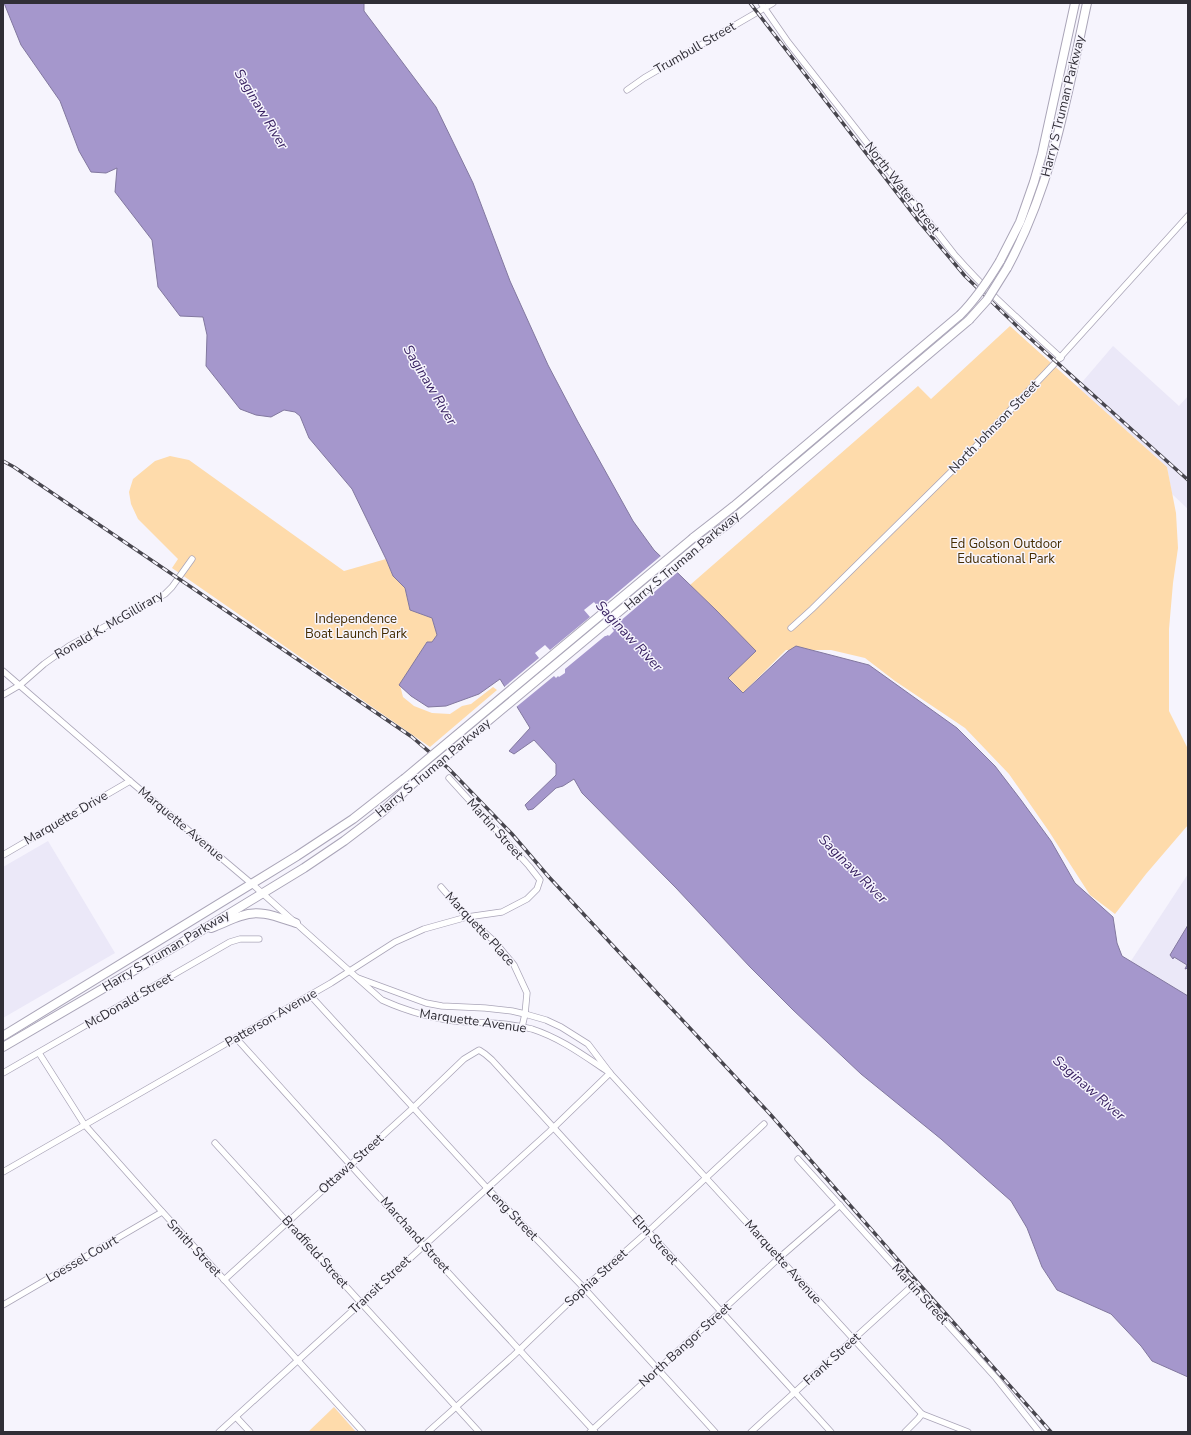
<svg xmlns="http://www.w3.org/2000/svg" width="1191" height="1435" font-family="'Nunito Sans',sans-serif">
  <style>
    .built { fill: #ebe8f8 }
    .green { fill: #fedbab }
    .water { fill: #a597cc; stroke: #82789f }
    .pier { fill: #f6f4fd }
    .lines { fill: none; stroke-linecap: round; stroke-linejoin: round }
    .street-casing { stroke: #aaa5b8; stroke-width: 7 }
    .secondary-casing { stroke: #aaa5b8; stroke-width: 10 }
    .street { stroke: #fff; stroke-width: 5.5 }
    .secondary { stroke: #fff; stroke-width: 8 }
    .rail-casing { stroke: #48464e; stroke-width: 3.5 }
    .rail { stroke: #f6f4fd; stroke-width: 2; stroke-dasharray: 6; stroke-linecap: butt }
    .secondary-bridge-casing { stroke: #aaa5b8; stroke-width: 10; stroke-linecap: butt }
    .secondary-bridge { stroke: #fff; stroke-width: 8 }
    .labels { text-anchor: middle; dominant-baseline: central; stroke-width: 3; stroke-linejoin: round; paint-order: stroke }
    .street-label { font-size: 13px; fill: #302e36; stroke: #f6f4fd }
    .park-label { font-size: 13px; fill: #442c01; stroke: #f6f4fd }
    .water-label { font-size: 14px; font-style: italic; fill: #392262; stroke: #f6f4fd }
  </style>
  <rect width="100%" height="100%" fill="#f6f4fd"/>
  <!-- built -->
  <g class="built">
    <polygon points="1113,346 1179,406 1188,396 1188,509 1172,494 1167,467 1078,387"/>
    <polygon points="48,841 115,953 3,1018 3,867"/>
    <polygon points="1188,874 1188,996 1131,961"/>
  </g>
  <!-- green -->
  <g class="green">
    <polygon points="1010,326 1167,467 1176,513 1178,548 1173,583 1169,629 1169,711 1188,749 1188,825 1146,874 1115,914 1090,895 1048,830 1009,774 965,728 895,681 865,658 831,650 786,650 743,693 728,677 755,651 716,610 690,585 918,386 931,399"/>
    <polygon points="170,456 189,460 344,571 386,559 393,576 405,588 410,610 432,618 437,635 432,642 426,643 400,685 403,697 414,706 432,713 450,714 462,706 471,704 493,687 497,690 430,747 172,568 178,559 138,519 131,504 129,492 133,479 155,461"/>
    <polygon points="334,1407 356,1432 308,1432"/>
  </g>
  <!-- water -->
  <g class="water">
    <polygon points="4,3 364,3 364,11 436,107 473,183 510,281 548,365 578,422 633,521 654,550 716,610 756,651 728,678 743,693 788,651 796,646 869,665 957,728 995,766 1021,800 1051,841 1075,883 1113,917 1117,943 1122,956 1188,996 1188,1377 1152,1361 1141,1346 1111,1314 1057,1290 1042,1267 1027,1228 1011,1201 941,1139 861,1074 793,1010 750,967 676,888 582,793 574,779 563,786 556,788 533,809 528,810 525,805 556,775 556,764 534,740 514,754 509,751 530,728 500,679 479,694 446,706 428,707 411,696 399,685 427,642 432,642 437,635 432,618 410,610 405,588 393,576 386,559 352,489 309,438 300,416 295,412 284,410 271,417 256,415 240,409 206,366 207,335 203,317 180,316 158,287 152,240 115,192 117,168 106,173 91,172 79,151 60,101 21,45"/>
    <polygon points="1188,925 1188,968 1185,969 1187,965 1174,957 1173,959 1170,955"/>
  </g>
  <!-- pier -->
  <polygon class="pier" points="662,555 679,571 612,628 614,631 609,636 608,635 606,636 605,636 565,669 565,673 559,677 558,676 556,678 554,676 515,708 503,688 539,658 535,653 545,645 550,650 590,617 584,610 594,602 599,608"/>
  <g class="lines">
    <defs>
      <g id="street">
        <path d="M 761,3 L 788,42 L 954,254 C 987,292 1024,324 1061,358"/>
        <polyline points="627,90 644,78 773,3"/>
        <polyline points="791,628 812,609 964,459 1018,402 1056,362 1188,216"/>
        <path d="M 3,671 L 130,781 L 252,884 L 382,1000 C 404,1010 424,1016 447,1020 C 475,1024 504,1021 532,1029 C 560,1038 583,1055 607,1071"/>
        <polyline points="3,695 20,685 44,664 69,646 165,594 172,587 192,559"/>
        <polyline points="3,855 130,781"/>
        <polyline points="441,887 467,917 494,941 514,965 527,993 525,1014 522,1027"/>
        <polyline points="358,978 426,1003 442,1006 485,1008 512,1011 525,1014 546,1020 561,1027 588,1044 610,1073 922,1414 968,1432"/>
        <polyline points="310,995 487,1188 584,1288 715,1432"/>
        <polyline points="236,1038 419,1241 595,1432"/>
        <polyline points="39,1053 84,1124 157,1206 363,1432"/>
        <polyline points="3,1073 230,942 240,939 259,939"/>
        <polyline points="215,1143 479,1432"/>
        <polyline points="798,1159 996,1378 1012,1398 1039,1432"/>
        <polyline points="3,1172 331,983 395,942 424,929 467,917 502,912 527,899 537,889 540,880 529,866 449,778"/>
        <polyline points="224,1280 414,1107 464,1059 479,1050 485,1054 492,1060 831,1432"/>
        <polyline points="3,1305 162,1212"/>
        <polyline points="236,1417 250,1432"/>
        <polyline points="219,1432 549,1132 610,1073"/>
        <polyline points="428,1432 513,1356 584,1288 653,1227 764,1124"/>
        <polyline points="590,1432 779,1258 840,1205"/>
        <polyline points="751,1432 912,1286"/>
        <polyline points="905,1432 918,1419 922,1414"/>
      </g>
      <g id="secondary">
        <polyline points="1000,261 1020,222 1034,182 1042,154 1075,3"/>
        <path d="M 1007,268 C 1053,183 1067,96 1087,3"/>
        <polyline points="693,538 734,506 960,315"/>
        <polyline points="699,545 725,526 969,320"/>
        <path d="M 211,928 C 222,924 231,919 241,916 C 260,909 277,917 296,923"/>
        <polyline points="3,1036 297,856 353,819 404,779"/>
        <polyline points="3,1047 181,943 304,868 344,841 382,812 410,786"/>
      </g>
    </defs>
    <!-- street casing -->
    <use href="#street" class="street-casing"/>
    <!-- secondary casing -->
    <use href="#secondary" class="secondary-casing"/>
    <!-- street -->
    <use href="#street" class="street"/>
    <!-- secondary -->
    <use href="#secondary" class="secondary"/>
    <defs>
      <g id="rail">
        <polyline points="750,3 917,219 965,276 1023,332 1188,480"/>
        <polyline points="3,461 14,467 412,737 448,768 512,834 548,876 770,1114 920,1285 1051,1432"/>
      </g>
    </defs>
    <!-- rail casing -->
    <use href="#rail" class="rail-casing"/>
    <!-- rail -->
    <use href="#rail" class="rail"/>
    <defs>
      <g id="secondary-bridge">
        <path d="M 960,315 C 976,299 988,281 1000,261"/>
        <polyline points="969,320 987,300 1007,268"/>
        <polyline points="404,779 693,538"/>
        <polyline points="410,786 699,545"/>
      </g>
    </defs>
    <!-- secondary-bridge casing -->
    <use href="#secondary-bridge" class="secondary-bridge-casing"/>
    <!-- secondary-bridge -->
    <use href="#secondary-bridge" class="secondary-bridge"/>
  </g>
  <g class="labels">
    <!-- street labels -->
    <g class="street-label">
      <text transform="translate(695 48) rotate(-30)">Trumbull Street</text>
      <text transform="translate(1063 106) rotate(-76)">Harry S Truman Parkway</text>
      <text transform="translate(902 188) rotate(52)">North Water Street</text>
      <text transform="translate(994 427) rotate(-46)">North Johnson Street</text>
      <text transform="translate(682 561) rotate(-40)">Harry S Truman Parkway</text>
      <text transform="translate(109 625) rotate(-30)">Ronald K. McGillirary</text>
      <text transform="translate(433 768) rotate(-40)">Harry S Truman Parkway</text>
      <text transform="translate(66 818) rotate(-30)">Marquette Drive</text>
      <text transform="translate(181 824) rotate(40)">Marquette Avenue</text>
      <text transform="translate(495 829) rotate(48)">Martin Street</text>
      <text transform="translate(480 929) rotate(47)">Marquette Place</text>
      <text transform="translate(166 951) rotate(-31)">Harry S Truman Parkway</text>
      <text transform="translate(129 1001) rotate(-30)">McDonald Street</text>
      <text transform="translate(271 1018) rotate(-30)">Patterson Avenue</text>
      <text transform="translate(473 1021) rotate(8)">Marquette Avenue</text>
      <text transform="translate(351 1164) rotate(-42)">Ottawa Street</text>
      <text transform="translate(512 1214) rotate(46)">Leng Street</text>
      <text transform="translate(415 1235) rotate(48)">Marchand Street</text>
      <text transform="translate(655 1240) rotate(48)">Elm Street</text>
      <text transform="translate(194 1248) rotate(47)">Smith Street</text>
      <text transform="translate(315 1252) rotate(48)">Bradfield Street</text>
      <text transform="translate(82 1259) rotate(-30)">Loessel Court</text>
      <text transform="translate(783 1262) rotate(48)">Marquette Avenue</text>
      <text transform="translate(596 1278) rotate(-42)">Sophia Street</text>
      <text transform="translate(380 1285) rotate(-43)">Transit Street</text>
      <text transform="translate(920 1294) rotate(48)">Martin Street</text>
      <text transform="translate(685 1345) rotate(-42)">North Bangor Street</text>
      <text transform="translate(832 1359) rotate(-42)">Frank Street</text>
    </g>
    <!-- park labels -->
    <g class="park-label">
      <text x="1006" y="544">Ed Golson Outdoor<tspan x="1006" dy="15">Educational Park</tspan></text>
      <text x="356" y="619">Independence<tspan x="356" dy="15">Boat Launch Park</tspan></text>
    </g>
    <!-- water labels -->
    <g class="water-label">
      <text transform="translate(261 109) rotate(59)">Saginaw River</text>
      <text transform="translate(430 385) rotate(59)">Saginaw River</text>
      <text transform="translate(629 636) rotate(47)">Saginaw River</text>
      <text transform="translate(853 869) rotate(45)">Saginaw River</text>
      <text transform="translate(1089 1088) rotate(41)">Saginaw River</text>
    </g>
  </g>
  <!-- border -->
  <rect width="1191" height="1435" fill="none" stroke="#302e36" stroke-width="8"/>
</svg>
